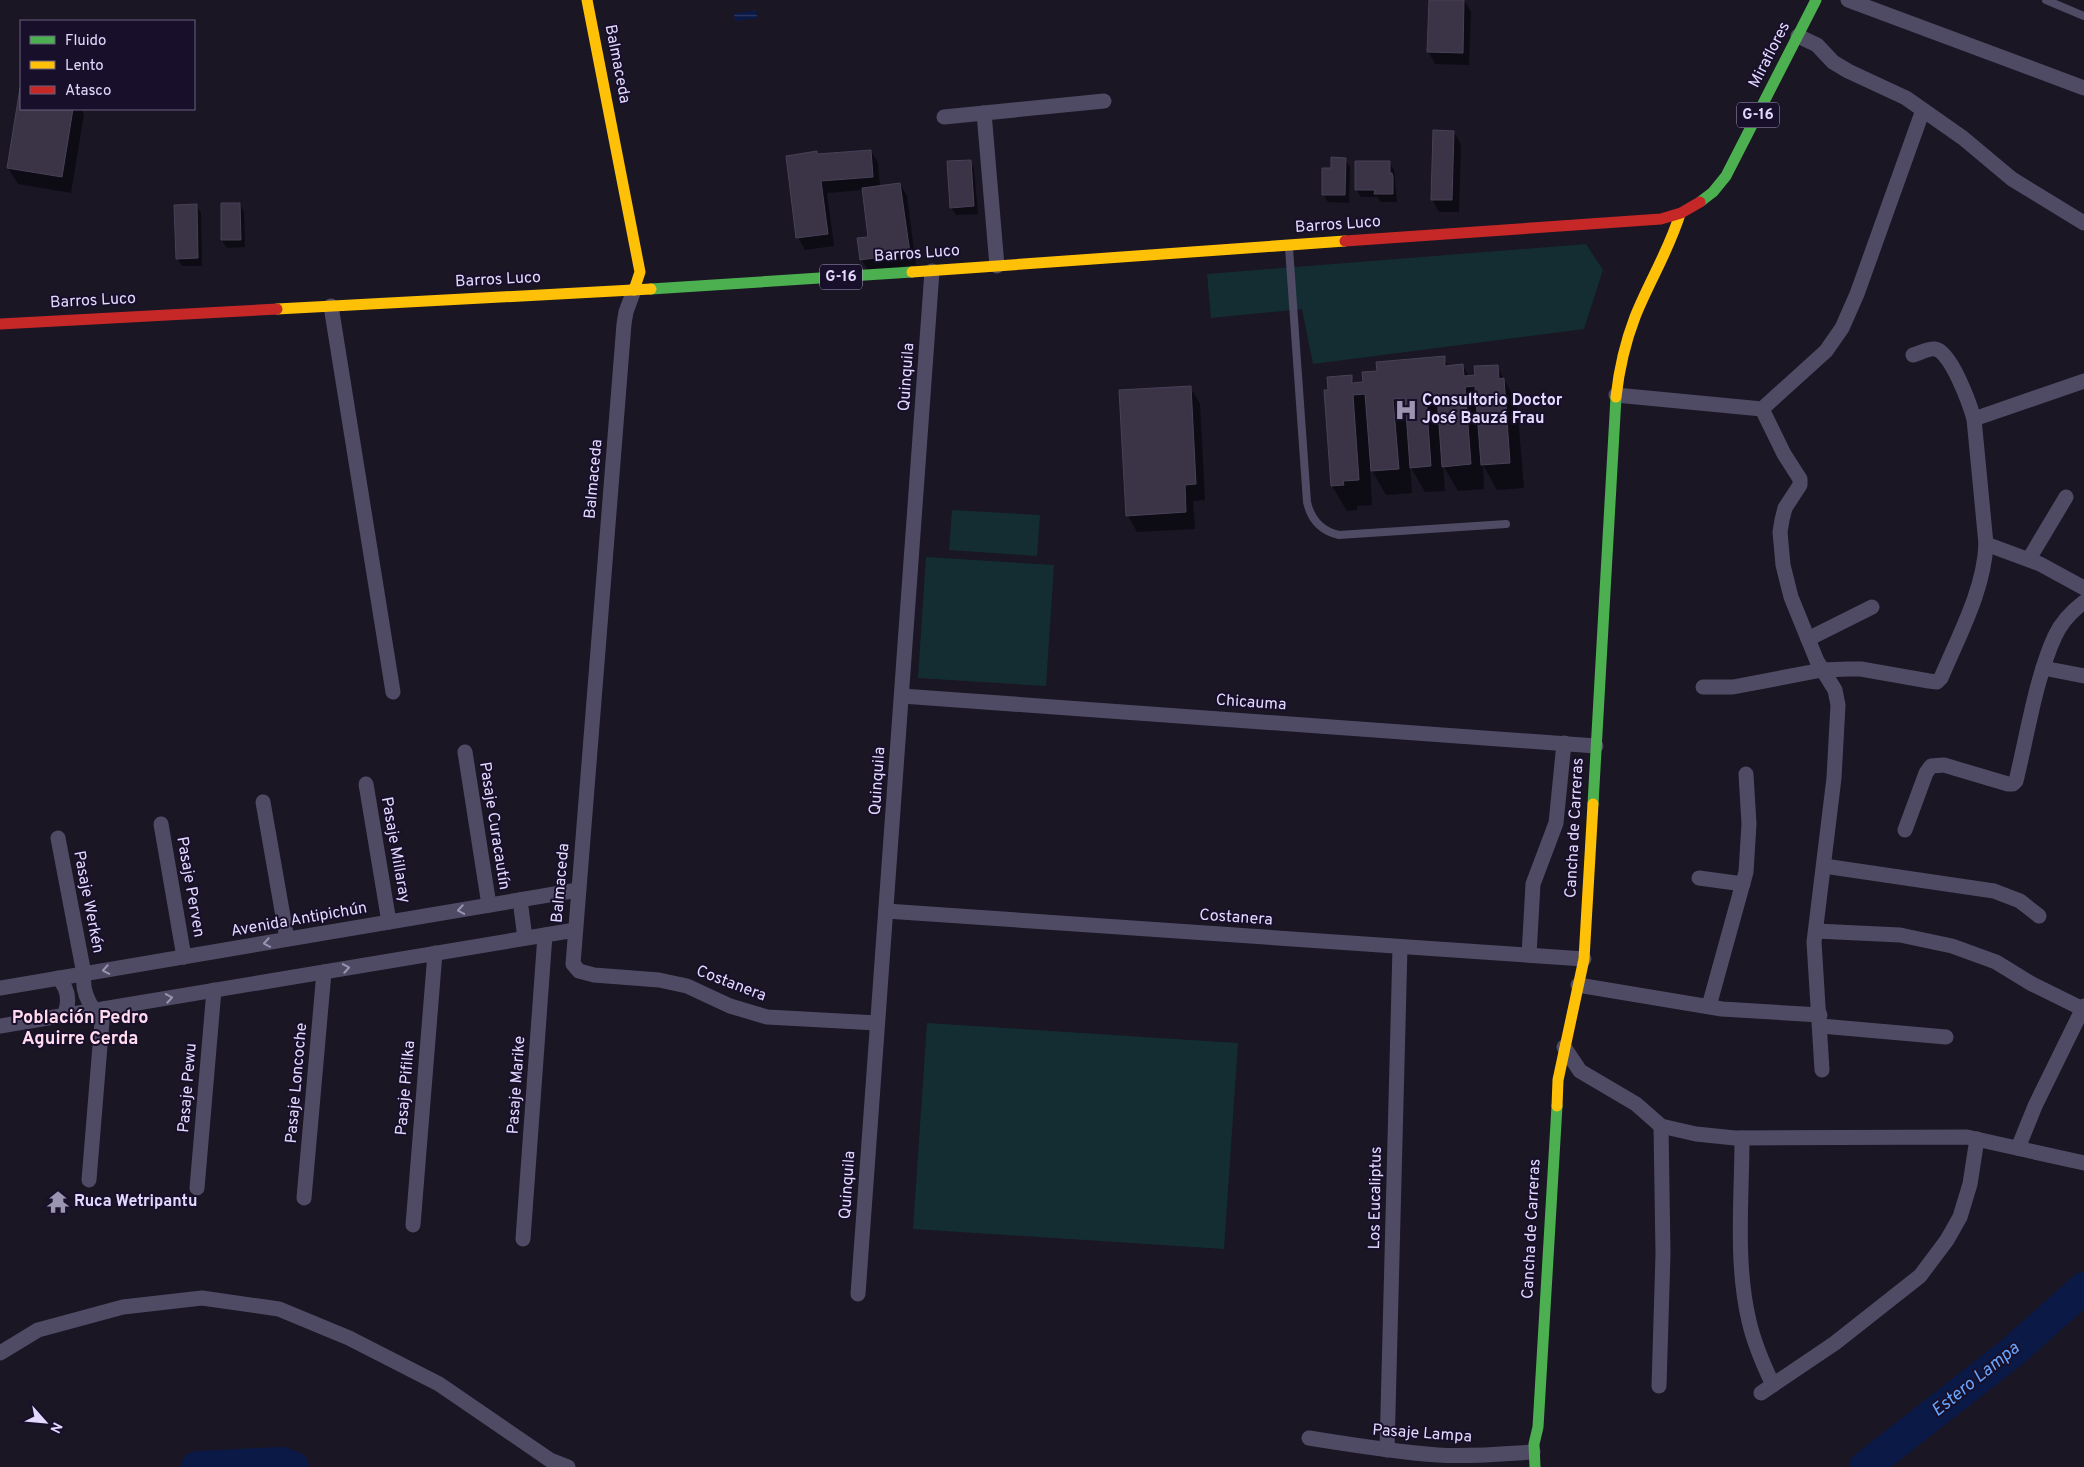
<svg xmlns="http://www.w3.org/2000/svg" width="2084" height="1467" font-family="Overpass,sans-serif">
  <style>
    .green { fill: #142d32 }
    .water { fill: url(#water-rules) }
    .shadow { fill: #0007 }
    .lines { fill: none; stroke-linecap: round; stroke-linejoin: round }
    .river { stroke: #0b1947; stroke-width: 32 }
    .building { fill: #3a3446; stroke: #484158 }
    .lane { stroke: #504b65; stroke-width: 8 }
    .street { stroke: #504b65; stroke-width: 15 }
    .fast { stroke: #4caf50; stroke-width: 11 }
    .slow { stroke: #ffc107; stroke-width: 11 }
    .jam { stroke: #c62828; stroke-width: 11 }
    .oneway { stroke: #9992b2 }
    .labels { text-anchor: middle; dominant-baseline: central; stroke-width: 4; stroke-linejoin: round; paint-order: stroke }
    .shield { fill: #18102a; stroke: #a59dbf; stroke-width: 1 }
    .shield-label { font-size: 15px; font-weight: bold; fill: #e2d9ff }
    .street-label { font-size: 16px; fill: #e2d9ff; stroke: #18102a }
    .poi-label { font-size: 16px; font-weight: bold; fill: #e2d9ff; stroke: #18102a; text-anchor: start }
    .neighbourhood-label { font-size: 18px; font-weight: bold; fill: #ffdbed; stroke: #18102a }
    .water-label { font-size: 18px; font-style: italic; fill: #67a5ff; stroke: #18102a }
  </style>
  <defs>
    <pattern id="water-rules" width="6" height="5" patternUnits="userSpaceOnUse" patternTransform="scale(1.25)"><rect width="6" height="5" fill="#0b1947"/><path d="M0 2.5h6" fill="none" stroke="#2e3a63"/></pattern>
  </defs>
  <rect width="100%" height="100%" fill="#1a1624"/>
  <!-- green -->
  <g class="green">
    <polygon points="1586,244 1603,270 1584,329 1313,364 1302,309 1211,318 1207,274"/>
    <polygon points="952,510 1040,515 1037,556 949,550"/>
    <polygon points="926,557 1054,565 1046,686 918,678"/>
    <polygon points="927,1023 1238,1043 1224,1249 913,1229"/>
  </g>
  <!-- water -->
  <polygon class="water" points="756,10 757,18 735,21 734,14"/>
  <!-- shadow -->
  <g class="shadow">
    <polygon points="1430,0 1464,0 1471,12 1469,65 1435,64 1428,51"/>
    <polygon points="21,89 21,109 81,109 84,114 71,193 18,184 8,168"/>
    <polygon points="1454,132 1461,145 1459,212 1439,212 1432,199"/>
    <polygon points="871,151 878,163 880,187 900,184 907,196 916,265 869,272 862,260 859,239 870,238 863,190 827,193 834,246 805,250 798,237 817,153 818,155"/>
    <polygon points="1345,159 1350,167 1349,203 1328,202 1323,194"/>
    <polygon points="970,161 974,169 978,214 956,215 951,208"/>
    <polygon points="1389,162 1394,170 1397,202 1380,202 1378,197 1361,197 1356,189"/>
    <polygon points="240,204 244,212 245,247 227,248 222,240"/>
    <polygon points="196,205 201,213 202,266 182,266 177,258"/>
    <polygon points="1444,358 1449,367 1463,366 1469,376 1476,376 1497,366 1517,404 1524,488 1497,490 1483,465 1484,489 1458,491 1443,465 1445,491 1425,492 1410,466 1412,493 1386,495 1370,467 1372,505 1357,506 1357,510 1347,511 1332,486 1326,391 1329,391 1351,377 1355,384 1365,383 1378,372"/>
    <polygon points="1190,387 1200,404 1205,500 1193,501 1195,529 1137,532 1128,516"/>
  </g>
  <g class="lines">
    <!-- river -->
    <g class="river">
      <polyline points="197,1467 282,1463 293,1467"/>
      <polyline points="1865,1467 2011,1353 2084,1288"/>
    </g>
  </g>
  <!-- building -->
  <g class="building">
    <polygon points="1429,0 1464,0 1463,53 1427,52"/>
    <polygon points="20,88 21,109 73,109 62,177 7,168"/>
    <polygon points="1433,130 1454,131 1452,200 1431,200"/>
    <polygon points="871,150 873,177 821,181 828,234 796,238 786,156 817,151 817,154"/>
    <polygon points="1331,157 1346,158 1345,195 1322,195 1322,168 1331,168"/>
    <polygon points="971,160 974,206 950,208 947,161"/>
    <polygon points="1355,161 1390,161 1390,173 1392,173 1393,177 1393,194 1374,194 1375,190 1355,190"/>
    <polygon points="900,183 910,253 860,260 857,238 868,237 862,188"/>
    <polygon points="221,203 240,203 241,240 221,240"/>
    <polygon points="197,204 198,258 176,259 174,205"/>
    <polygon points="1445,356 1445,366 1463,364 1464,376 1475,375 1474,366 1498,365 1499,379 1504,378 1510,463 1481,465 1475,386 1465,387 1471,464 1442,467 1437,396 1426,397 1431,466 1410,468 1405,398 1393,399 1399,469 1371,471 1365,394 1353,395 1359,480 1343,481 1344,485 1331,486 1324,390 1328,390 1327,377 1352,375 1352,383 1363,382 1362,372 1377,371 1376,362"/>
    <polygon points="1191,386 1196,484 1185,485 1186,512 1126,516 1119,390"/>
  </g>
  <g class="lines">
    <!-- lane -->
    <g class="lane">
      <polyline points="2046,0 2084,16"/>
      <path d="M 1289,248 L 1307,502 C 1311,520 1321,531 1339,535 L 1506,524"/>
    </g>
    <!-- street -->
    <g class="street">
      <polyline points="1848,0 2084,88"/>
      <polyline points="1798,36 1817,45 1833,62 1848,71 1906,98 1963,138 2012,179 2084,223"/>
      <polyline points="984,113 997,266"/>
      <polyline points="944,117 1104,101"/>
      <polyline points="634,290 626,312 624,324 573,964 579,971 594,975 659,980 687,986 730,1006 767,1017 877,1023"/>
      <polyline points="331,306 393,692"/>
      <polyline points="1616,395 1762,409 1826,351 1842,328 1857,294 1923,110"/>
      <polyline points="1762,409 1784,454 1800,479 1800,485 1785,508 1782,520 1780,532 1783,565 1791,597 1817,661 1835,690 1838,705 1834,778 1814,942 1822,1070"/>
      <polyline points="1974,419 2084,381"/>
      <polyline points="1986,544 2040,564 2084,588"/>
      <polyline points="2029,559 2066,497"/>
      <polyline points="1808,639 1872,607"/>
      <polyline points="2043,668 2084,676"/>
      <path d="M 1703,687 L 1733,687 L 1822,670 L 1848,669 L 1861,669 L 1929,681 L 1937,682 L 1941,678 C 1959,635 1984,590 1986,544 L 1974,419 C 1970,405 1951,351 1935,349 C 1929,348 1920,353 1913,355"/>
      <polyline points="902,696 1596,746"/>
      <polyline points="465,752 489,905"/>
      <polyline points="366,784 389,922"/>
      <polyline points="263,802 287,939"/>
      <polyline points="161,824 184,957"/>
      <path d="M 1905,830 L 1926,773 L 1931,766 L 1944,765 L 2008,784 L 2013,784 L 2016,781 C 2027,736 2036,677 2055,636 C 2061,623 2072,611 2084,602"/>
      <path d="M 58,838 L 84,974 C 82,988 86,999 94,1010"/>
      <polyline points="1824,866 1994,891 2020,901 2039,916"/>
      <polyline points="1699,878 1743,884"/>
      <polyline points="520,900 525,938"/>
      <polyline points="886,911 1584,959"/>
      <polyline points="1816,931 1900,935 1952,946 1996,962 2032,984 2083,1009"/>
      <polyline points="1529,955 1533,884 1556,823 1564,743"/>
      <path d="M 58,978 C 69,989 70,1002 64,1016"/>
      <polyline points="1578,985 1722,1009 1820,1015"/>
      <polyline points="0,988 578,890"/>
      <polyline points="1709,1006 1746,872 1749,824 1746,774"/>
      <polyline points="0,1026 575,930"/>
      <polyline points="1821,1026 1946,1037"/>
      <polyline points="1564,1047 1580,1071 1636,1104 1661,1126 1696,1134 1735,1138 1967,1137 2084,1163"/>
      <path d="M 1742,1138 C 1742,1198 1735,1262 1749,1321 C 1754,1343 1763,1364 1773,1385"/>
      <polyline points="2018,1148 2035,1106 2084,1006"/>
      <polyline points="89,1180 103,1009"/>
      <polyline points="197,1188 214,990"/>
      <polyline points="304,1198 324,972"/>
      <polyline points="413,1225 435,953"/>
      <polyline points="523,1239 545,935"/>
      <polyline points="858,1294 932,271"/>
      <polyline points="0,1353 38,1330 123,1307 202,1298 279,1309 349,1338 439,1384 550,1460 568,1467"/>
      <polyline points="1659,1386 1663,1254 1661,1126"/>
      <polyline points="1761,1393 1835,1343 1920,1276 1947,1240 1960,1217 1970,1184 1977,1139"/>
      <path d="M 1309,1438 C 1352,1445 1395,1452 1438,1455 C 1470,1457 1502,1454 1533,1452"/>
      <polyline points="1387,1450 1400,947"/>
    </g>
    <!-- fast -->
    <g class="fast">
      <polyline points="1700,202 1713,192 1726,176 1816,0"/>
      <polyline points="651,289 912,272"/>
      <polyline points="1593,804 1616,397"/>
      <polyline points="1535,1467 1534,1444 1538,1427 1557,1106"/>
    </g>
    <!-- slow -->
    <g class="slow">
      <polyline points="587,0 640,272 634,290"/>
      <polyline points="912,272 1345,241"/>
      <polyline points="277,309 651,289"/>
      <path d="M 1616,397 C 1619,370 1625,343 1635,317 C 1649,282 1669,250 1680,214"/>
      <polyline points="1557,1106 1558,1080 1584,959 1593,804"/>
    </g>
    <!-- jam -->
    <g class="jam">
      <polyline points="1345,241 1661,219 1681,213 1700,202"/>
      <polyline points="0,324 277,309"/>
    </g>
  </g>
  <!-- one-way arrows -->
  <defs><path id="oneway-chevron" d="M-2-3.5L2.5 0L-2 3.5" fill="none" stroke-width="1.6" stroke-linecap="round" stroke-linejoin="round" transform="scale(1.25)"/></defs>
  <g class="oneway">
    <use href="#oneway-chevron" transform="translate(461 910) rotate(170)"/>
    <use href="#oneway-chevron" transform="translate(267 943) rotate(170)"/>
    <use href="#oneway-chevron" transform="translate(346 968) rotate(-10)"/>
    <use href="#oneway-chevron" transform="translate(106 970) rotate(170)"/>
    <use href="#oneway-chevron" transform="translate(169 998) rotate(-10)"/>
  </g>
  <!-- icons -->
  <defs>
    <symbol id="hospital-bare" viewBox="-9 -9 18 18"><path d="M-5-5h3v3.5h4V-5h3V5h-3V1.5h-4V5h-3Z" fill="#9c95b2" stroke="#18102a" stroke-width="2.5" paint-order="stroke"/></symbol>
    <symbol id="temple-bare" viewBox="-9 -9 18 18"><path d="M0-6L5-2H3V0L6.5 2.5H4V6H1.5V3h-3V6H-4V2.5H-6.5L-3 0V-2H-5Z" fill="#9c95b2" stroke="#18102a" stroke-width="2.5" paint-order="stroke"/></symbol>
  </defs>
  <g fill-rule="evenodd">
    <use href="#hospital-bare" x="1390" y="394" width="32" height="32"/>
    <use href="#temple-bare" x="42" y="1186" width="32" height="32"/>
  </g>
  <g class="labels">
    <!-- shield labels -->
    <g class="shield">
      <rect x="1737" y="102.5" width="42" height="25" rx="4"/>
      <rect x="820" y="264.5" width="42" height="25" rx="4"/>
    </g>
    <g class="shield-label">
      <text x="1758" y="115">G-16</text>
      <text x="841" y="277">G-16</text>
    </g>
    <!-- street labels -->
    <g class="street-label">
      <text transform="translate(1770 55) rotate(-63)">Miraflores</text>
      <text transform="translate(617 64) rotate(79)">Balmaceda</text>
      <text transform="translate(1338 225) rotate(-4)">Barros Luco</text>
      <text transform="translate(917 254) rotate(-4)">Barros Luco</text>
      <text transform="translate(498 280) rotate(-3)">Barros Luco</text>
      <text transform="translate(93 301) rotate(-3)">Barros Luco</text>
      <text transform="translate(907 377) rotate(-86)">Quinquila</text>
      <text transform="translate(594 479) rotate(-85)">Balmaceda</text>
      <text transform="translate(1251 703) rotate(4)">Chicauma</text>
      <text transform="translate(878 781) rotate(-86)">Quinquila</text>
      <text transform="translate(494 826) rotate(81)">Pasaje Curacautín</text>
      <text transform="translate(1575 828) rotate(-87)">Cancha de Carreras</text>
      <text transform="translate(395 850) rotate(80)">Pasaje Millaray</text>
      <text transform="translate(561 883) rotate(-85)">Balmaceda</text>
      <text transform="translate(190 887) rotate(80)">Pasaje Perven</text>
      <text transform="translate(88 902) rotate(79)">Pasaje Werkén</text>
      <text transform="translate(1236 918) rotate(4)">Costanera</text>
      <text transform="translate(299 920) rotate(-10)">Avenida Antipichún</text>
      <text transform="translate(731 984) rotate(21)">Costanera</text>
      <text transform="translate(297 1083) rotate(-85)">Pasaje Loncoche</text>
      <text transform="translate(517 1085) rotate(-86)">Pasaje Marike</text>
      <text transform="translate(188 1088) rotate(-85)">Pasaje Pewu</text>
      <text transform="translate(406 1088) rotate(-85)">Pasaje Pifilka</text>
      <text transform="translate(848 1185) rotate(-86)">Quinquila</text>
      <text transform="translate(1376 1198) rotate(-89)">Los Eucaliptus</text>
      <text transform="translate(1532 1229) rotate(-87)">Cancha de Carreras</text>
      <text transform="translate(1422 1434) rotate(4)">Pasaje Lampa</text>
    </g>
    <!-- poi labels -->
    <g class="poi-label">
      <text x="1422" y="401">Consultorio Doctor<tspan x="1422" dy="18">José Bauzá Frau</tspan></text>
      <text x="74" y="1202">Ruca Wetripantu</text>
    </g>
    <!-- neighbourhood labels -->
    <g class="neighbourhood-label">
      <text x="80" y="1018">Población Pedro<tspan x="80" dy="21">Aguirre Cerda</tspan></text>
    </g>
    <!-- water labels -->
    <g class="water-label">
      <text transform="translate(1976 1380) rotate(-39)">Estero Lampa</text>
    </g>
  </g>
  <!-- legend -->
  <rect x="20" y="20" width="175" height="90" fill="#18102a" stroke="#69607f"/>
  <rect x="30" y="36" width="25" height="8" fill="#4caf50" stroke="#69607f"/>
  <text x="65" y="45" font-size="15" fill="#e2d9ff">Fluido</text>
  <rect x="30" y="61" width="25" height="8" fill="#ffc107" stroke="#69607f"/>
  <text x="65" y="70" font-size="15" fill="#e2d9ff">Lento</text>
  <rect x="30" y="86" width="25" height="8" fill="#c62828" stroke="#69607f"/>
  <text x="65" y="95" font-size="15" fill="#e2d9ff">Atasco</text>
  <!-- north arrow -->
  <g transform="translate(45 1422) rotate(117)" stroke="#18102a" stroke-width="4" paint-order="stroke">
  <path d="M0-4L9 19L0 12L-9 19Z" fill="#e2d9ff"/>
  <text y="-8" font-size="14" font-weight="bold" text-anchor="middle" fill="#e2d9ff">N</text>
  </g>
</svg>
